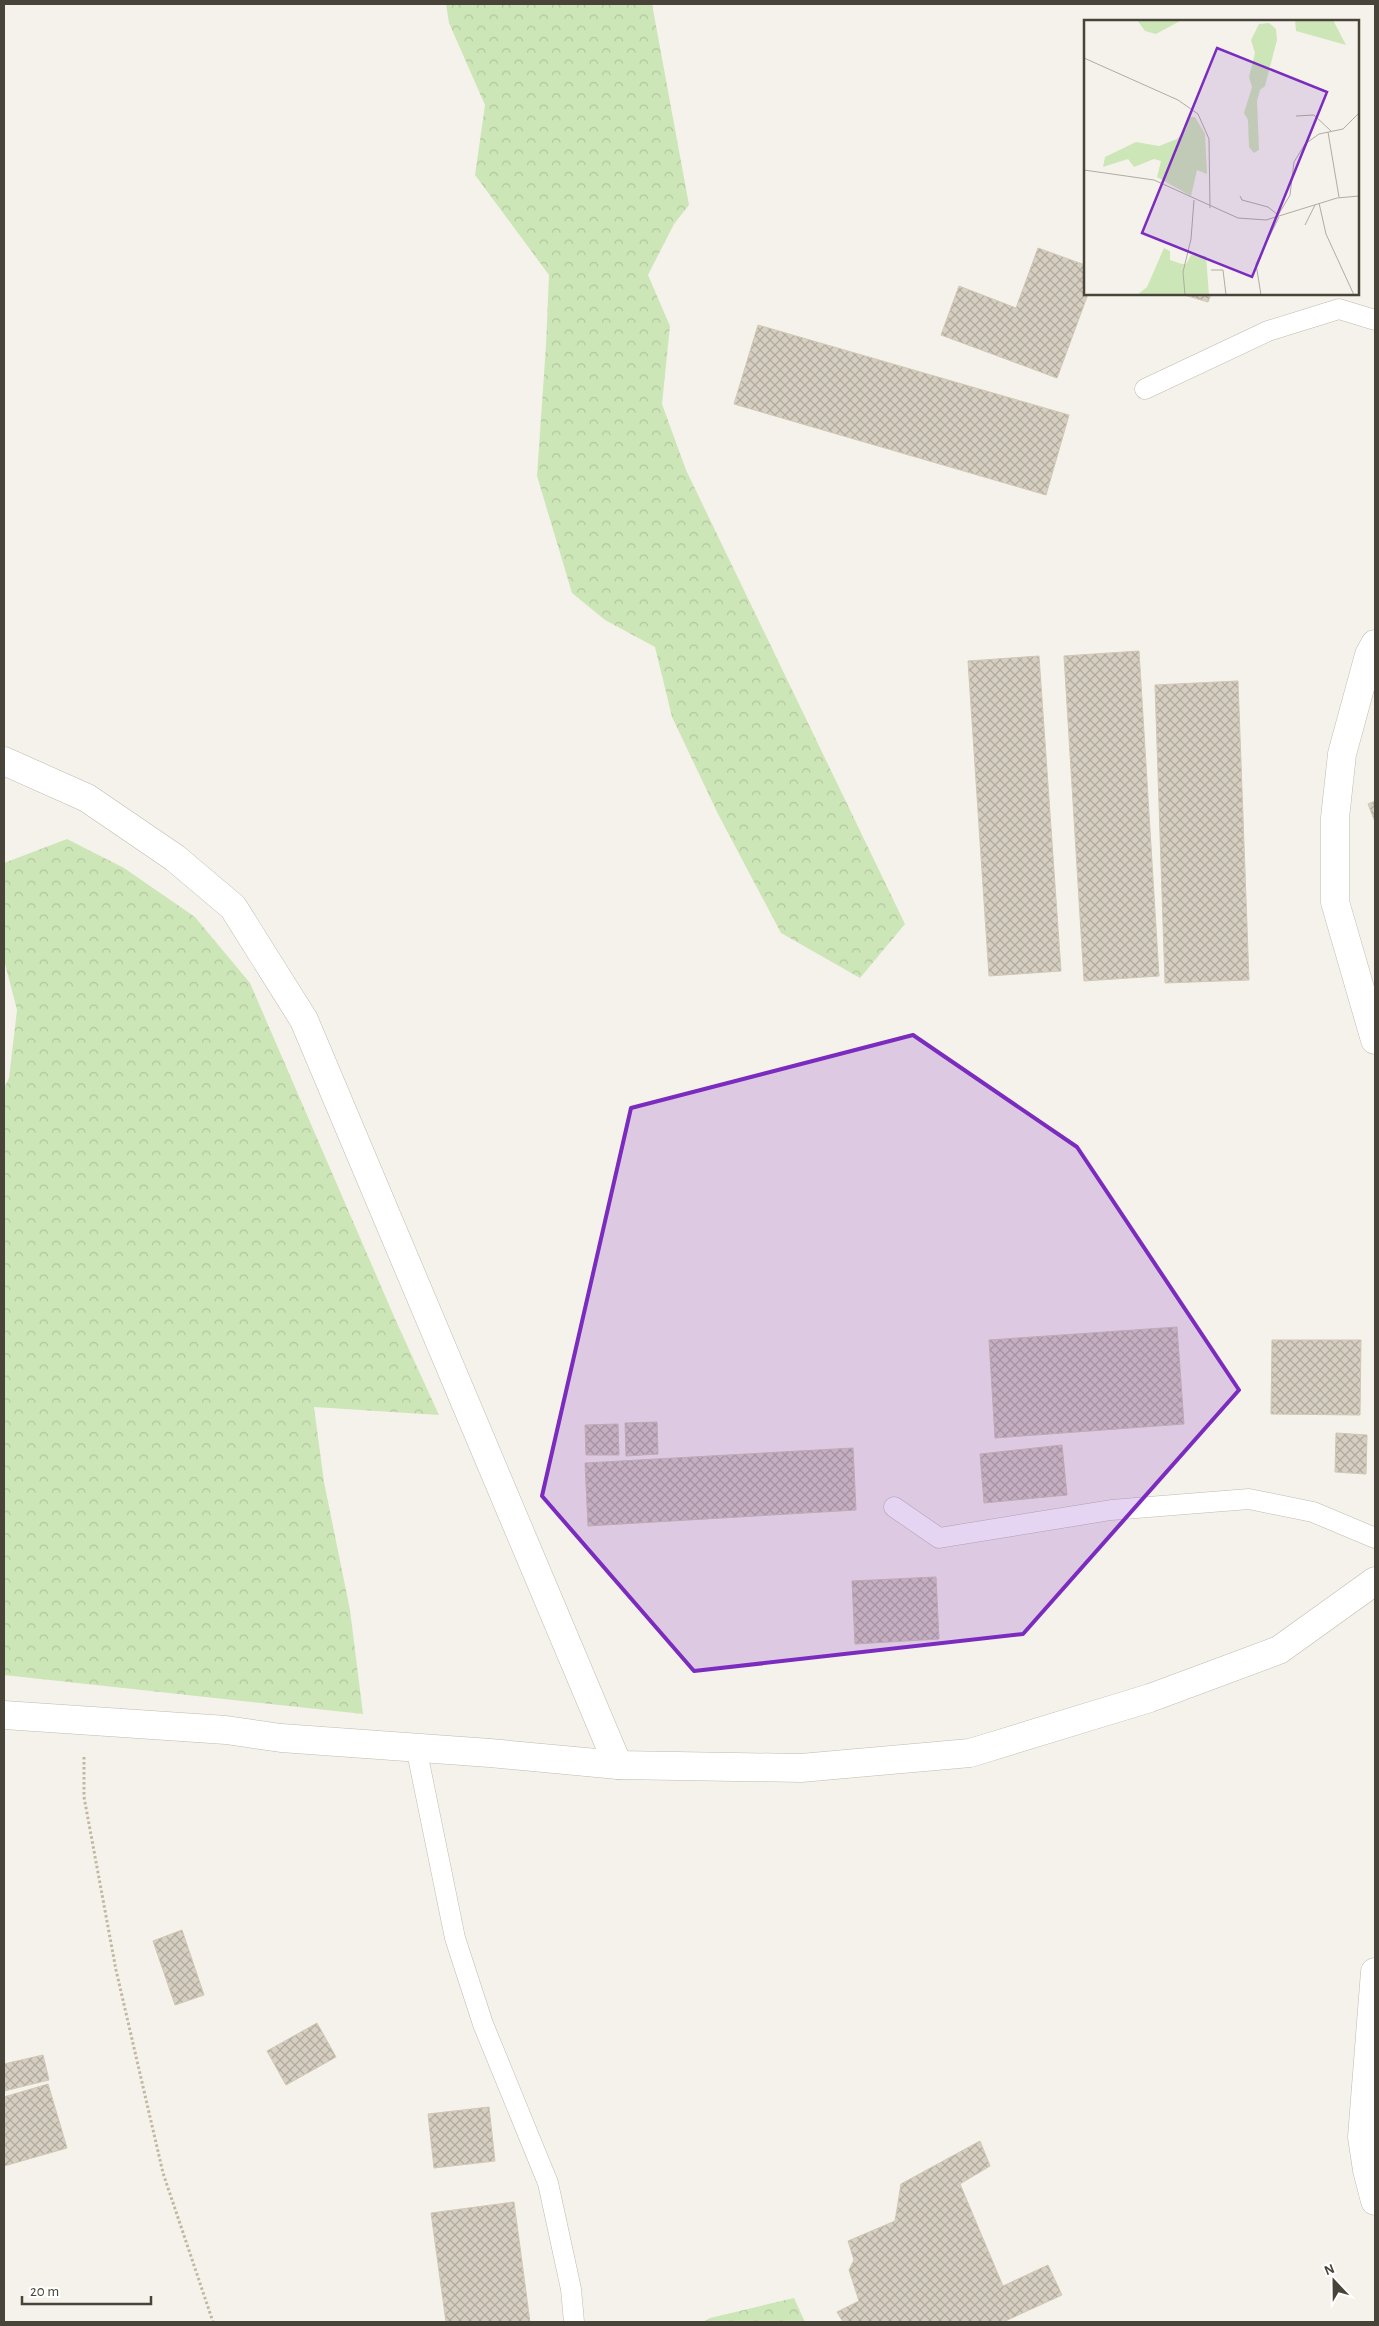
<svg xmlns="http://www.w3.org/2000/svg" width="1379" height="2326" font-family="'Alegreya Sans',sans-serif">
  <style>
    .forest { fill: url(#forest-crowns) }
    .building { fill: url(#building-cross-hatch); stroke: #d0c8b5 }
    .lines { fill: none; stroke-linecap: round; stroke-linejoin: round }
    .service-casing { stroke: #c0bbae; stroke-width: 21 }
    .minor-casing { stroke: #c0bbae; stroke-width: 29 }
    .tertiary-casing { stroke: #c0bbae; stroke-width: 29 }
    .path { stroke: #c1b8a0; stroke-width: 3; stroke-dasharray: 2.5 2.5; stroke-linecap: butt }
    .service { stroke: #fff; stroke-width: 20 }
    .minor { stroke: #fff; stroke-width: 28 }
    .tertiary { stroke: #fff; stroke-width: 28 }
    .marked { fill: #7b2cbf; fill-opacity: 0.2; stroke: #7b2cbf; stroke-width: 4; stroke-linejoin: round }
    .inset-road { fill: none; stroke: #b0aca4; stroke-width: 1 }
    .view { fill: #7b2cbf; fill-opacity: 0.15; stroke: #7b2cbf; stroke-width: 2.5 }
    .inset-edge { fill: none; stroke: #494439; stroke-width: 2.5 }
  </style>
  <defs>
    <pattern id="forest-crowns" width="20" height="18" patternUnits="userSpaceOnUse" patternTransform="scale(1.25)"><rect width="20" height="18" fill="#cde6b7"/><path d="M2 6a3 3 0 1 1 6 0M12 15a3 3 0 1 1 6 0" fill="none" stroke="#b2c69e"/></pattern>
    <pattern id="building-cross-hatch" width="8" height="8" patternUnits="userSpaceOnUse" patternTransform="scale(1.25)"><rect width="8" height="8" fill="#d6cfc1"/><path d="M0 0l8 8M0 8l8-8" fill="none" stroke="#b0aa9e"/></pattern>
  </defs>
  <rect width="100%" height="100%" fill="#f5f2eb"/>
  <!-- forest -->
  <g class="forest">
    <polygon points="446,4 652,4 689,205 674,224 648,275 670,326 662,404 686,470 905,924 860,978 781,933 718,814 672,717 655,647 605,620 572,593 537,476 546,345 549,275 475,175 485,105 449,23"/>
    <polygon points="67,839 124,868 195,917 250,983 396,1321 439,1415 314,1407 324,1482 350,1610 363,1714 4,1675 4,1088 9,1078 17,1010 4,960 4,863"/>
    <polygon points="794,2298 805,2322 703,2322 710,2318"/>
  </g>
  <!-- building -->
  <g class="building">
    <polygon points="1038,248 1085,265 1085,294 1088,294 1057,378 941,335 959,286 1016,308"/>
    <polygon points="1181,294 1211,294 1208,302"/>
    <polygon points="758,325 1069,415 1046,495 734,404"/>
    <polygon points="1139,651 1159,976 1084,981 1064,656"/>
    <polygon points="1039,656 1061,971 989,976 968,661"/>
    <polygon points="1238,681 1249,980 1165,983 1155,685"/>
    <polygon points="1375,801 1375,822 1368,804"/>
    <polygon points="1177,1327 1184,1424 995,1438 989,1340"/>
    <polygon points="1272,1340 1361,1340 1360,1415 1271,1414"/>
    <polygon points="657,1422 658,1454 626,1456 625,1423"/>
    <polygon points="618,1424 619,1455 586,1455 585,1425"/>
    <polygon points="1336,1433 1367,1435 1366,1474 1335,1472"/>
    <polygon points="1062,1445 1067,1495 984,1503 980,1454"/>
    <polygon points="853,1448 856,1510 588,1526 585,1463"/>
    <polygon points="936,1577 939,1639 855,1644 852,1581"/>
    <polygon points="182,1930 204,1995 175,2005 153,1941"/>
    <polygon points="317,2023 336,2057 286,2085 267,2051"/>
    <polygon points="43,2055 49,2080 4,2091 4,2064"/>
    <polygon points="48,2084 67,2148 4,2166 4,2097"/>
    <polygon points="489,2107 495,2161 434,2168 428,2114"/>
    <polygon points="980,2141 990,2166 960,2184 1003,2286 1048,2265 1062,2295 1003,2322 843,2322 837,2312 859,2301 849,2270 854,2260 848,2241 895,2221 901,2184"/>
    <polygon points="514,2202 530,2322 446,2322 431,2213"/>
  </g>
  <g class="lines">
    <defs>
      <g id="service">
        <polyline points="1145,389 1268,331 1339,309 1375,320"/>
        <polyline points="894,1507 939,1538 1111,1510 1249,1499 1313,1512 1375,1538"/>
        <polyline points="416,1747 455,1938 483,2024 548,2183 571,2289 574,2322"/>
      </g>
      <g id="minor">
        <polyline points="1375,644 1369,655 1342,754 1335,818 1335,902 1375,1040"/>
        <polyline points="4,1715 226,1730 281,1738 490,1753 618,1765 801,1768 970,1753 1150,1698 1279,1650 1375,1581"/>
        <polyline points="1375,1972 1362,2137 1367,2170 1375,2201"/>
      </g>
      <polyline id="tertiary" points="4,761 87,798 175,858 233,907 304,1020 618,1765"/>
    </defs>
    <!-- service casing -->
    <use href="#service" class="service-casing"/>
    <!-- minor casing -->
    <use href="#minor" class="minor-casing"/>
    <!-- tertiary casing -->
    <use href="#tertiary" class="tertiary-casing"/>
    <!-- path -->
    <polyline class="path" points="84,1757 84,1797 116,1970 163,2173 213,2322"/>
    <!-- service -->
    <use href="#service" class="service"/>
    <!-- minor -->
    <use href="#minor" class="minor"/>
    <!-- tertiary -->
    <use href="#tertiary" class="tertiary"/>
  </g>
  <!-- marked area -->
  <path class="marked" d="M 913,1035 L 1077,1147 L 1239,1390 L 1023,1634 L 694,1671 L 542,1496 L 631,1108 Z"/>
  <!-- overview -->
  <g transform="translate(1084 20)">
    <rect width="275" height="275" fill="#f5f2eb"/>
    <path d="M 53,0 L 98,0 L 72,14 L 61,11 ZM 211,0 L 249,0 L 262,25 L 212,11 ZM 185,3 L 192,9 L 193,20 L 181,66 L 176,70 L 173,81 L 175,130 L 170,133 L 165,127 L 164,100 L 160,93 L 168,67 L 165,57 L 171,33 L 167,20 L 175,4 ZM 104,97 L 111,97 L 121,114 L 123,154 L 113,150 L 107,176 L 73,157 L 77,141 L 70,139 L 50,147 L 44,139 L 19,147 L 21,137 L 52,122 L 75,126 L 93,119 L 102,109 ZM 80,228 L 86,231 L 86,240 L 98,244 L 102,244 L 107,235 L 122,236 L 125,275 L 53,275 L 63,267 Z" fill="#cde6b7"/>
    <path class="inset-road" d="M 0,38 L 94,80 L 114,94 L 125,119 L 126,188M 212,96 L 230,95 L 247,111M 244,112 L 255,177M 0,150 L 70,160 L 154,198 L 182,200 L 253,178 L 275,176M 156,176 L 158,180 L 184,187 L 194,195M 235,183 L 242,214 L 270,275M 193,197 L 206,175 L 210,142 L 221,124 L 235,114 L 259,109 L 275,93M 221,205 L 231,185M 127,250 L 139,250 L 142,275M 101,275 L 99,252 L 107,219 L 110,180M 177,275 L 172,244 L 195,197"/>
    <path class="view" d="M 133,28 L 243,72 L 168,257 L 58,213 Z"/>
    <rect width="275" height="275" class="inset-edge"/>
  </g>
  <!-- border -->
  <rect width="1379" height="2326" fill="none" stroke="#494439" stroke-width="10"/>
  <!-- north arrow -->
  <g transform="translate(1334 2281) rotate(338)" stroke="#ffffff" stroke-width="4" paint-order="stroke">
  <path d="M0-4L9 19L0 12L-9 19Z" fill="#494439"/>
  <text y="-8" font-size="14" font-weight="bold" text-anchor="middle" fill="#494439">N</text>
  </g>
  <!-- scale -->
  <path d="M22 2296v8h129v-8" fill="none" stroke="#494439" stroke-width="2.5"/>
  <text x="30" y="2296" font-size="15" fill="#494439" stroke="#ffffff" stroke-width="4" paint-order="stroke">20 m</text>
</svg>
